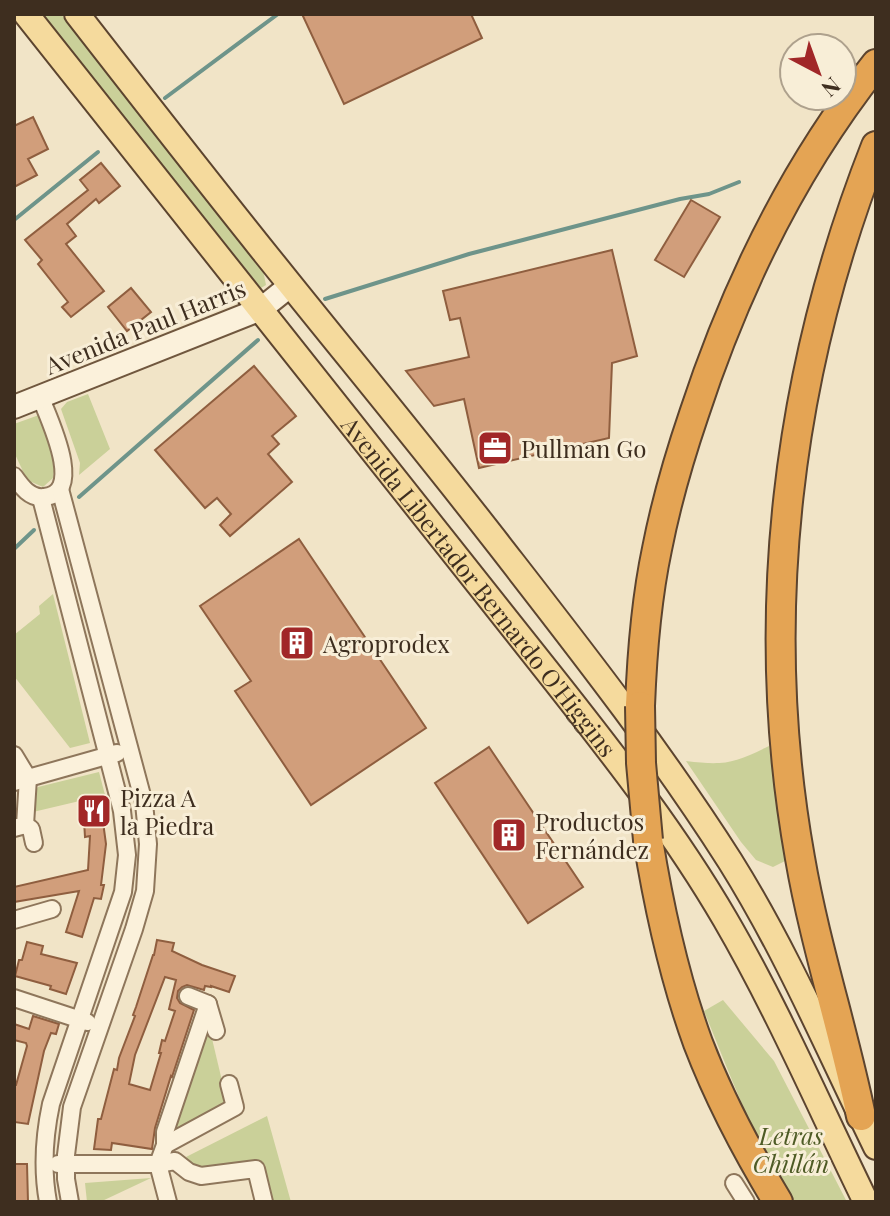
<svg xmlns="http://www.w3.org/2000/svg" width="890" height="1216" font-family="'Playfair Display',serif">
  <style>
    .green { fill: #cad099 }
    .lines { fill: none; stroke-linecap: round; stroke-linejoin: round }
    .stream { stroke: #6e948a; stroke-width: 4 }
    .building { fill: #d19e7b; stroke: #8f5e3f; stroke-width: 2; fill-rule: evenodd }
    .minor-casing { stroke: #8e765b; stroke-width: 20 }
    .secondary-casing { stroke: #70573e; stroke-width: 26 }
    .primary-casing { stroke: #5c442f; stroke-width: 28 }
    .motorway-casing { stroke: #5c442f; stroke-width: 32 }
    .minor { stroke: #fbf1db; stroke-width: 16 }
    .secondary { stroke: #fbf1db; stroke-width: 22 }
    .primary { stroke: #f5da9d; stroke-width: 24 }
    .motorway { stroke: #e4a454; stroke-width: 28 }
    .motorway-bridge-casing { stroke: #5c442f; stroke-width: 32; stroke-linecap: butt }
    .motorway-bridge { stroke: #e4a454; stroke-width: 28 }
    .labels { text-anchor: middle; dominant-baseline: central; stroke-width: 6; stroke-linejoin: round; paint-order: stroke }
    .street-label { font-size: 24px; fill: #3e2e1f; stroke: #f8eed7 }
    .poi-label { font-size: 24px; fill: #3e2e1f; stroke: #f8eed7; text-anchor: start }
    .park-label { font-size: 24px; font-style: italic; fill: #4e5b25; stroke: #f8eed7 }
  </style>
  <rect width="100%" height="100%" fill="#f1e4c7"/>
  <!-- green -->
  <g class="green">
    <polygon points="42,14 61,14 263,270 266,285 261,288"/>
    <polygon points="88,394 110,449 79,475 80,463 61,409 67,402"/>
    <polygon points="39,415 55,465 53,478 43,487 27,480 14,452 14,424"/>
    <polygon points="53,594 90,743 70,748 14,676 14,635 40,614 39,606"/>
    <path d="M 769,746 L 785,861 L 773,867 L 756,860 L 741,842 L 686,761 C 725,766 734,763 769,746 Z"/>
    <polygon points="99,772 105,795 33,812 33,795 38,787"/>
    <path d="M 723,1000 L 774,1061 L 847,1202 L 795,1202 C 755,1144 731,1077 704,1011 Z"/>
    <polygon points="209,1026 227,1102 173,1136"/>
    <polygon points="267,1116 291,1202 272,1202 261,1161 205,1169 193,1166 186,1157"/>
    <polygon points="151,1178 100,1202 87,1202 85,1183"/>
  </g>
  <g class="lines">
    <!-- stream -->
    <g class="stream">
      <polyline points="165,98 278,14"/>
      <polyline points="14,220 98,152"/>
      <polyline points="325,299 469,254 680,199 709,194 739,182"/>
      <polyline points="79,497 258,340"/>
      <polyline points="14,549 34,530"/>
    </g>
  </g>
  <!-- building -->
  <g class="building">
    <polygon points="302,14 471,14 482,38 344,104"/>
    <polygon points="33,117 48,149 28,159 37,175 14,187 14,126"/>
    <polygon points="101,163 120,186 99,203 96,199 67,224 76,236 66,244 104,291 71,317 62,307 68,302 38,264 42,260 25,240 88,190 80,180"/>
    <polygon points="691,200 720,217 684,277 655,260"/>
    <polygon points="612,250 637,356 612,363 609,438 479,468 464,399 434,406 406,371 469,357 460,318 450,320 443,291"/>
    <polygon points="131,288 151,312 127,331 108,307"/>
    <polygon points="254,366 296,416 272,436 279,444 268,454 292,482 230,536 220,525 231,514 217,498 205,508 155,450"/>
    <polygon points="299,539 426,728 311,805 235,691 251,681 200,606"/>
    <polygon points="489,747 583,887 528,923 435,783"/>
    <polygon points="100,800 106,844 101,885 104,885 101,899 94,898 82,937 66,932 79,891 14,902 14,887 88,870 90,836 85,837 84,820 88,820 84,804"/>
    <path d="M 157,940 L 174,943 L 172,951 L 202,965 L 235,976 L 229,992 L 211,986 L 211,987 L 205,986 L 204,990 L 187,985 L 182,987 L 178,991 L 177,998 L 180,1003 L 194,1010 L 172,1077 L 171,1076 L 155,1128 L 152,1149 L 112,1143 L 111,1150 L 94,1149 L 98,1119 L 101,1119 L 114,1069 L 117,1070 L 119,1058 L 135,1016 L 133,1015 L 136,1007 L 153,955 L 154,955 ZM 165,977 L 176,980 L 169,1009 L 175,1011 L 165,1041 L 162,1040 L 159,1053 L 161,1053 L 150,1090 L 129,1084 L 135,1055 Z"/>
    <polygon points="27,942 43,946 41,954 77,963 66,994 50,989 51,986 15,976 19,960 22,960"/>
    <polygon points="33,1016 59,1024 56,1034 51,1033 44,1051 28,1124 14,1122 14,1085 16,1085 27,1046 26,1043 14,1040 14,1024 29,1029"/>
    <polygon points="14,1164 27,1164 28,1202 14,1202"/>
  </g>
  <g class="lines">
    <defs>
      <g id="minor">
        <path d="M 14,476 C 21,486 30,499 44,497 C 86,494 48,417 40,396"/>
        <polyline points="60,489 144,803 148,844 145,891 134,929 72,1107 66,1155 66,1179 70,1202"/>
        <path d="M 41,498 L 122,811 L 127,855 L 123,892 L 51,1104 C 44,1137 42,1169 48,1202"/>
        <polyline points="14,755 28,778 25,825 14,828"/>
        <polyline points="14,782 117,753"/>
        <polyline points="25,825 31,829 34,843"/>
        <polyline points="14,920 52,909"/>
        <polyline points="188,996 208,1004 216,1031"/>
        <polyline points="14,998 87,1022"/>
        <polyline points="165,1145 235,1107 229,1084"/>
        <polyline points="58,1164 158,1164 165,1145 165,1132 208,1004"/>
        <polyline points="734,1183 746,1202"/>
        <polyline points="168,1202 158,1164 175,1161 189,1172 201,1176 256,1169 264,1202"/>
      </g>
      <polyline id="secondary" points="14,407 261,309 291,285"/>
      <g id="primary">
        <path id="s1" d="M 26,14 L 556,682 C 616,758 676,835 725,919 C 778,1010 820,1108 866,1202"/>
        <path d="M 77,14 C 147,104 217,194 289,283 C 359,370 430,456 499,545 C 579,648 660,751 730,861 C 787,952 829,1051 876,1147"/>
      </g>
      <g id="motorway">
        <path d="M 640,706 C 642,653 646,601 657,549 C 666,503 679,458 694,414 C 735,289 794,167 876,64"/>
        <path d="M 648,840 C 659,908 674,977 698,1043 C 719,1098 747,1151 778,1202"/>
        <path d="M 861,1116 C 843,1029 815,945 800,858 C 757,618 787,372 876,146"/>
      </g>
    </defs>
    <!-- minor casing -->
    <use href="#minor" class="minor-casing"/>
    <!-- secondary casing -->
    <use href="#secondary" class="secondary-casing"/>
    <!-- primary casing -->
    <use href="#primary" class="primary-casing"/>
    <!-- motorway casing -->
    <use href="#motorway" class="motorway-casing"/>
    <!-- minor -->
    <use href="#minor" class="minor"/>
    <!-- secondary -->
    <use href="#secondary" class="secondary"/>
    <!-- primary -->
    <use href="#primary" class="primary"/>
    <!-- motorway -->
    <use href="#motorway" class="motorway"/>
    <defs>
      <polyline id="motorway-bridge" points="640,706 641,763 648,840"/>
    </defs>
    <!-- motorway-bridge casing -->
    <use href="#motorway-bridge" class="motorway-bridge-casing"/>
    <!-- motorway-bridge -->
    <use href="#motorway-bridge" class="motorway-bridge"/>
  </g>
  <!-- icons -->
  <defs>
    <symbol id="office-square" viewBox="-11 -11 22 22"><rect x="-9" y="-9" width="18" height="18" rx="4" fill="#a12728" stroke="#f8eed7"/><path d="M-6-3h4V-5.5h4V-3h4V5H-6ZM-1-4.5V-3h2v-1.5ZM-6 0V1H6V0Z" fill="#fff"/></symbol>
    <symbol id="building-square" viewBox="-11 -11 22 22"><rect x="-9" y="-9" width="18" height="18" rx="4" fill="#a12728" stroke="#f8eed7"/><path d="M-4-6H4V6H1V3H-1V6H-4ZM-2.5-4.3h1.7v1.8h-1.7ZM.8-4.3h1.7v1.8H.8ZM-2.5-1h1.7V.8h-1.7ZM.8-1h1.7V.8H.8Z" fill="#fff"/></symbol>
    <symbol id="restaurant-square" viewBox="-11 -11 22 22"><rect x="-9" y="-9" width="18" height="18" rx="4" fill="#a12728" stroke="#f8eed7"/><path d="M-5-6h1v4h1v-4h1v4h1v-4h1v5L-1.5 .5V6h-2V.5L-5-1ZM5-6V6H3V1.5H1.5Q1.5-4 5-6Z" fill="#fff"/></symbol>
  </defs>
  <g fill-rule="evenodd">
    <use href="#office-square" x="475" y="428" width="40" height="40"/>
    <use href="#building-square" x="277" y="623" width="40" height="40"/>
    <use href="#restaurant-square" x="74" y="791" width="40" height="40"/>
    <use href="#building-square" x="489" y="815" width="40" height="40"/>
  </g>
  <g class="labels">
    <!-- street labels -->
    <g class="street-label">
      <text transform="translate(145 326) rotate(-22)">Avenida Paul Harris</text>
      <text stroke="none"><textPath href="#s1" startOffset="730">Avenida Libertador Bernardo O'Higgins</textPath></text>
    </g>
    <!-- poi labels -->
    <g class="poi-label">
      <text x="521" y="448">Pullman Go</text>
      <text x="323" y="643">Agroprodex</text>
      <text x="120" y="797">Pizza A<tspan x="120" dy="28">la Piedra</tspan></text>
      <text x="535" y="821">Productos<tspan x="535" dy="28">Fernández</tspan></text>
    </g>
    <!-- park labels -->
    <g class="park-label">
      <text x="791" y="1135">Letras<tspan x="791" dy="28">Chillán</tspan></text>
    </g>
  </g>
  <!-- border -->
  <rect width="890" height="1216" fill="none" stroke="#3e2e1f" stroke-width="32"/>
  <!-- north arrow -->
  <g transform="translate(818 72) rotate(139)"><circle r="38" fill="#f8eed7" stroke="#aea18d" stroke-width="2"/>
  <path d="M0-6L14 30L0 20L-14 30Z" fill="#a12728"/>
  <text y="-12" font-size="22" font-weight="bold" text-anchor="middle" fill="#3e2e1f">N</text>
  </g>
</svg>
